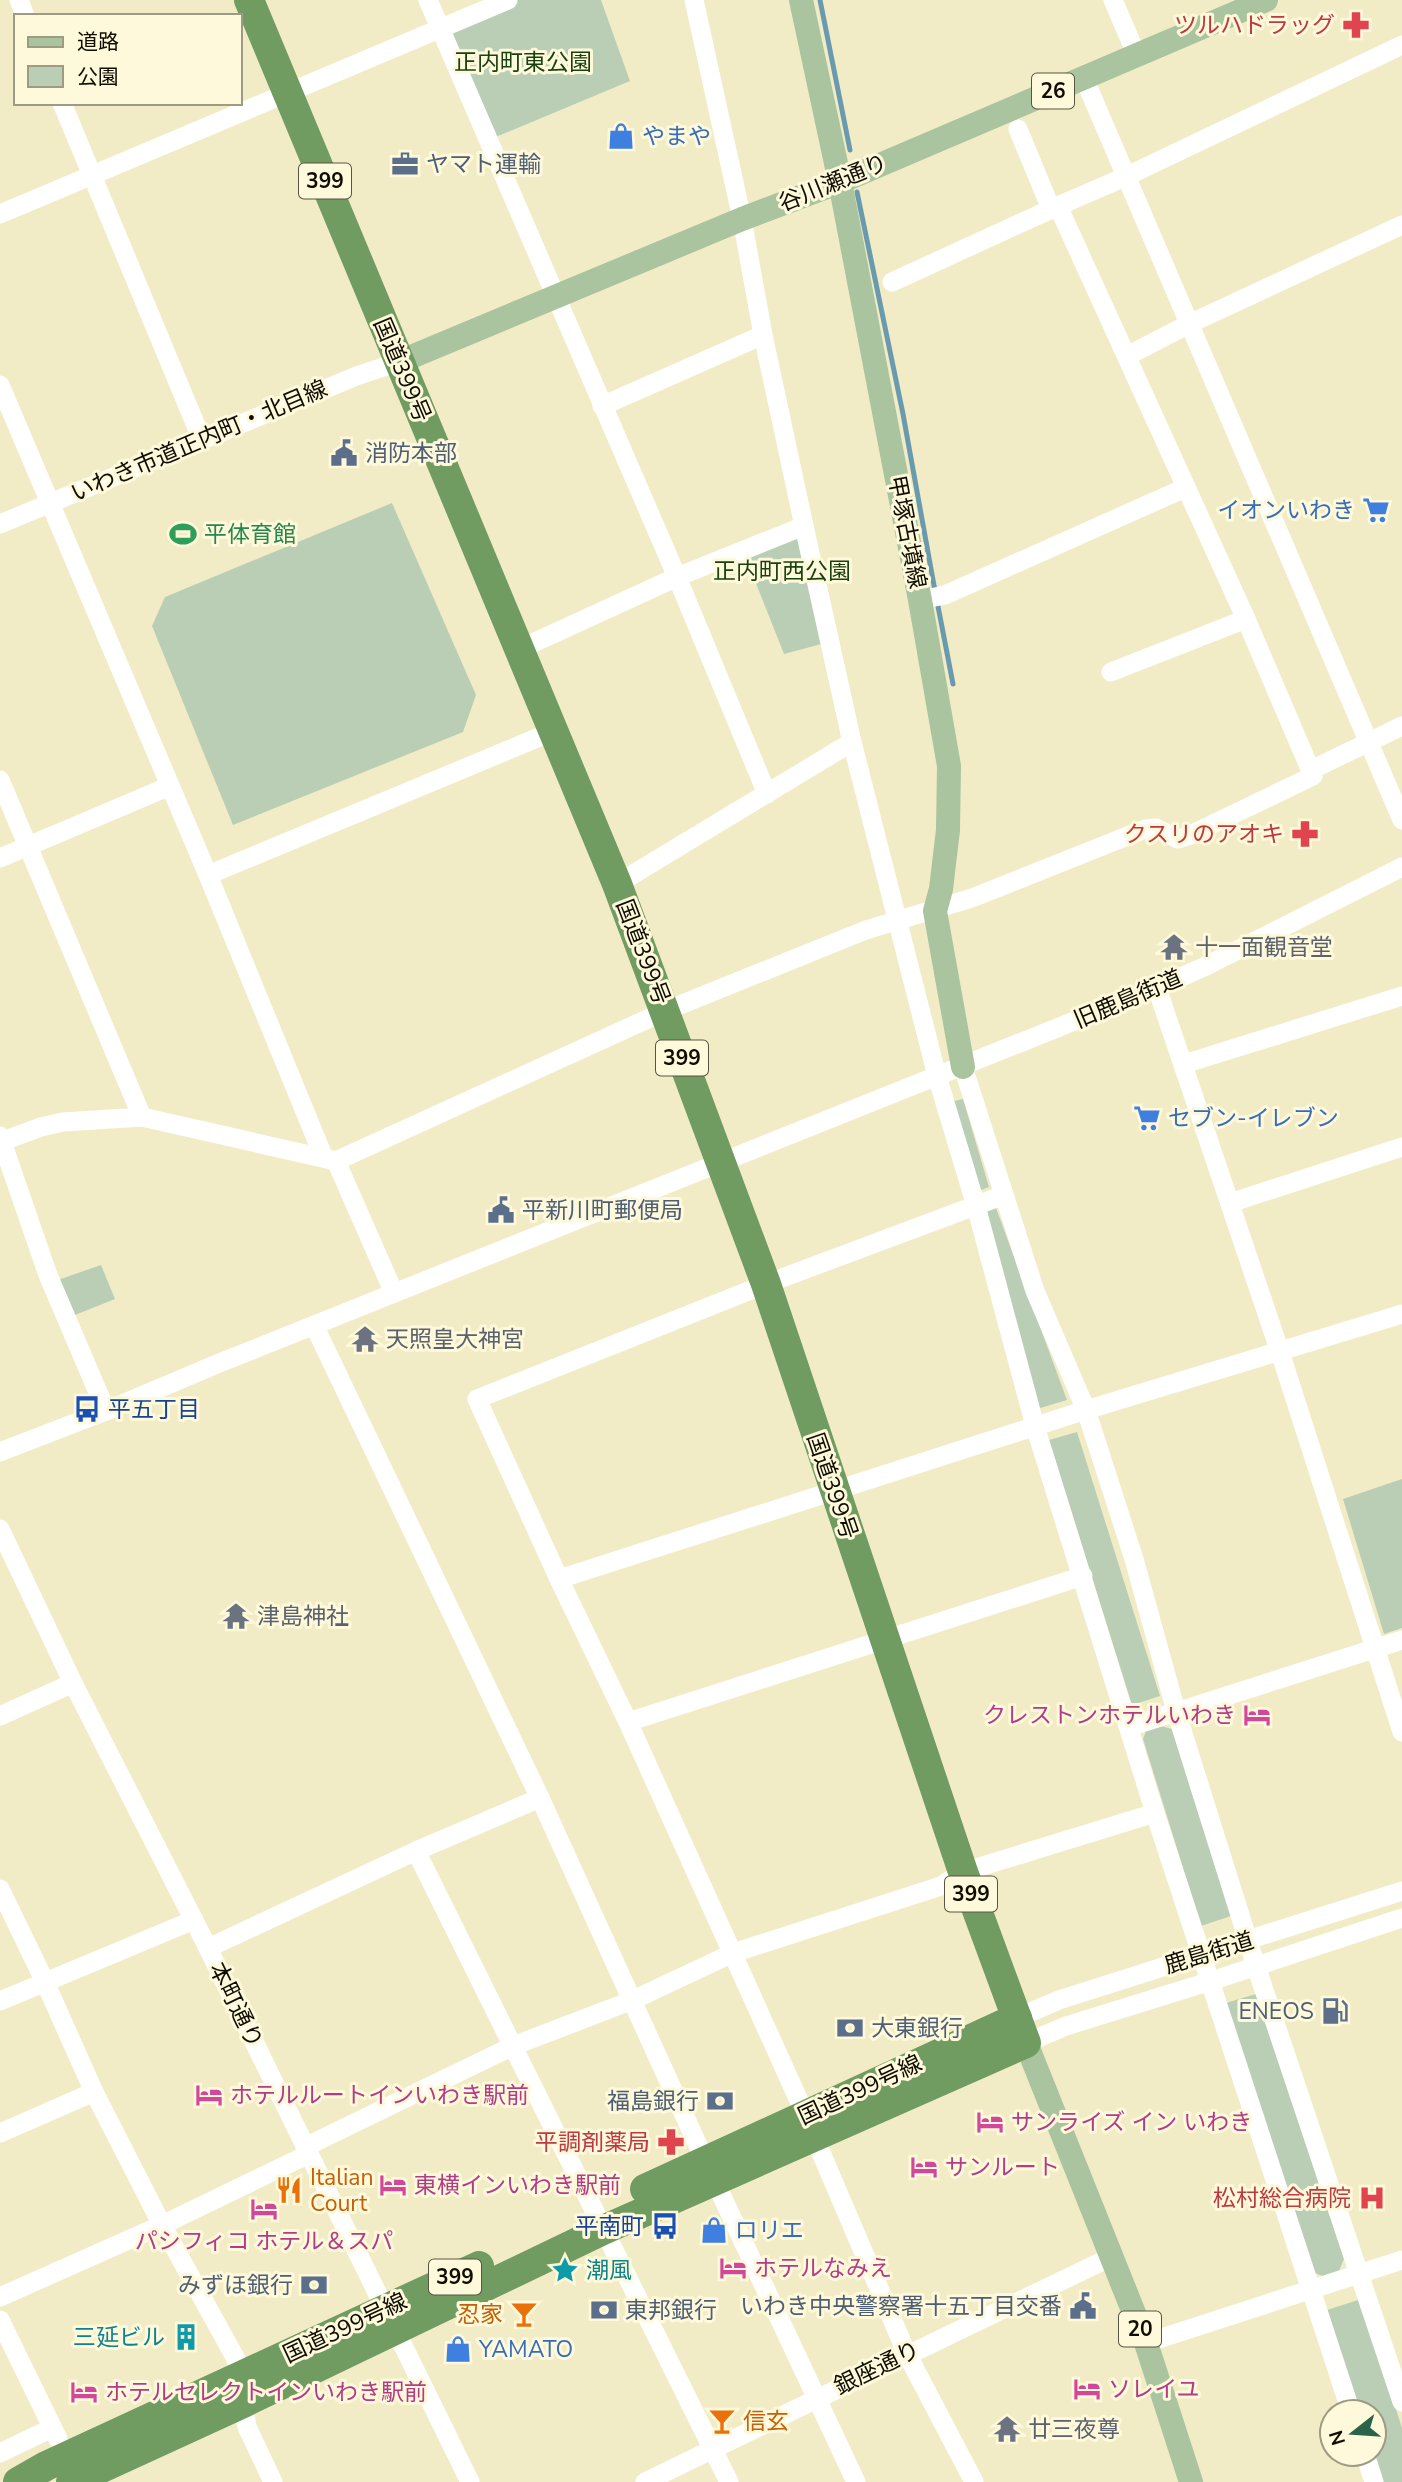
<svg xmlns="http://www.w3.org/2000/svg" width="1402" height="2482" font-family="'Nunito Sans','Noto Sans JP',sans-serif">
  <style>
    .green { fill: #baceb5 }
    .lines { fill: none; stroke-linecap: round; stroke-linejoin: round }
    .stream { stroke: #699aad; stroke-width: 5 }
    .minor { stroke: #fff; stroke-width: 19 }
    .major { stroke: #aac4a0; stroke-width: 24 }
    .highway { stroke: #719c61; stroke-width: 30 }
    .labels { text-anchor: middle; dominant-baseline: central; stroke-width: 6; stroke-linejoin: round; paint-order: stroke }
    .shield { fill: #fef9da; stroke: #575443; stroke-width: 2 }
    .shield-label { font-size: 21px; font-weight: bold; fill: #0f0d02 }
    .health-label { font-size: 23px; fill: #be3a42; stroke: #fef9da; text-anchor: end }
    .park-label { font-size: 23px; fill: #1a4110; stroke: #fef9da }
    .shop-label { font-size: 23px; fill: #366cbe; stroke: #fef9da; text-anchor: start }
    .service-label { font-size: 23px; fill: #4e5e75; stroke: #fef9da; text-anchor: start }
    .street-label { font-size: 23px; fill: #0f0d02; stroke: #fef9da }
    .leisure-label { font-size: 23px; fill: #27864d; stroke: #fef9da; text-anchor: start }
    .worship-label { font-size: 23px; fill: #5b616d; stroke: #fef9da; text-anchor: start }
    .transit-label { font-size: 23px; fill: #164399; stroke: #fef9da; text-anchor: start }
    .hotel-label { font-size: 23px; fill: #b23c85; stroke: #fef9da; text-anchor: start }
    .food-label { font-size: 23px; fill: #c56008; stroke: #fef9da; text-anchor: start }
    .culture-label { font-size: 23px; fill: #0d838f; stroke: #fef9da; text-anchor: start }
  </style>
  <rect width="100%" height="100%" fill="#f2ecc6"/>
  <!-- green -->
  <g class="green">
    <polygon points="514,0 601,0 630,81 491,139 443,31"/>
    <polygon points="392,503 476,695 463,732 233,825 152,626 165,597"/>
    <polygon points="803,528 829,642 784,654 744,553"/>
    <polygon points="963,1099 989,1187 981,1190 954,1101"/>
    <polygon points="996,1208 1067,1400 1037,1409 983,1212"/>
    <polygon points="101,1265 115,1299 75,1315 58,1280"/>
    <polygon points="1077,1432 1160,1696 1132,1705 1049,1440"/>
    <polygon points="1402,1479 1402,1628 1384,1634 1343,1499"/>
    <polygon points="1161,1726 1172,1729 1231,1916 1201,1926 1143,1739 1146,1731"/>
    <path d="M 1256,1994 L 1344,2259 L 1339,2271 C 1328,2276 1323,2279 1313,2271 L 1226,2003 Z"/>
    <polygon points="1361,2299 1402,2428 1402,2482 1382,2482 1374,2454 1374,2412 1360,2412 1327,2310"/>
  </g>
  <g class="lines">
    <!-- stream -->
    <g class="stream">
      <polyline points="820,0 850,150"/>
      <polyline points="857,192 903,414 935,591"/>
      <polyline points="937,601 953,684"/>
    </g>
    <!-- minor -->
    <g class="minor">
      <polyline points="19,0 25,16"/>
      <polyline points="428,0 677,577 767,794"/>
      <polyline points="694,0 742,219 763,335 804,526 852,742 937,1076 976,1206 1035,1426 1155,1813 1351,2412"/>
      <polyline points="1113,0 1137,56"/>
      <polyline points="1084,78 1402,820"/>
      <polyline points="62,103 202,440"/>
      <polyline points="1018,129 1051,209"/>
      <polyline points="0,214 508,0"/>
      <polyline points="892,282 1058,206"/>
      <polyline points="1127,356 1189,324 1402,225"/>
      <polyline points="0,385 208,875 324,1158"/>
      <polyline points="602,406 763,335"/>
      <polyline points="0,524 359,375 399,362"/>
      <polyline points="920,600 945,595 1185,488"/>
      <polyline points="520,649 677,577 804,526"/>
      <polyline points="1111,672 1246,619"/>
      <polyline points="1311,770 1402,726"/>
      <polyline points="0,780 142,1117"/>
      <polyline points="0,858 170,786"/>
      <polyline points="208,875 554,731"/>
      <polyline points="617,884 852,742"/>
      <polyline points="1157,988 1280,1352 1402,1732"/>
      <polyline points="1184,1064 1402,996"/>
      <polyline points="963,1067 1035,1291 1086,1410 1134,1559 1176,1711 1256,1966 1402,2402"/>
      <polyline points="0,1136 48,1275 106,1411"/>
      <polyline points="0,1142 41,1127 63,1122 142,1117 336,1161 665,1011 866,930 972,898 1145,829 1156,828 1178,839 1188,836 1313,776 1246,619 1058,206 1125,177 1402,45"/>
      <polyline points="336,1161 394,1293"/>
      <polyline points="1230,1203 1402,1147"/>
      <polyline points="314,1325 540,1798 696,2141 856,2482"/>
      <polyline points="0,1452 106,1411 217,1364 1157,988 1208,965 1402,867"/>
      <polyline points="0,1529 73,1683 208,1948 470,2482"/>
      <polyline points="559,1579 1086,1410 1402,1314"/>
      <polyline points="0,1716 73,1683"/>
      <polyline points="628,1722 1083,1576"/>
      <polyline points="1129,1727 1402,1640"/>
      <polyline points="416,1851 729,2482"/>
      <polyline points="0,1889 45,1982 94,2092 162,2225 236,2359 247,2427 273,2482"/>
      <polyline points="208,1948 416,1851 540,1798"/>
      <polyline points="0,2001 194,1920"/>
      <polyline points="1017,2018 1059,2000 1402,1891"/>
      <polyline points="1026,2043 1066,2026 1211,1981 1402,1918"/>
      <polyline points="0,2133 94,2092"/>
      <polyline points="305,2147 513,2046 633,2000 733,1953 941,1886 963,1872 1155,1813"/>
      <polyline points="0,2297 162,2225 309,2154"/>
      <polyline points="0,2320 58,2439"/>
      <polyline points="1146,2343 1402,2260"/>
      <polyline points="0,2453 52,2428"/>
      <polyline points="1365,2454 1374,2482"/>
      <polyline points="645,2482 1111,2257"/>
      <polyline points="974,2482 907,2354 796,2094 628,1722 559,1579 477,1399 766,1284 1004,1195"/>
    </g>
    <!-- major -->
    <g class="major">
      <polyline points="801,0 840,182 920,600 949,766 948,830 941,889 935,911 963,1067"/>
      <polyline points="399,362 742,219 840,182 1266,0"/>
      <polyline points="1026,2043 1146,2343 1191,2482"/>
    </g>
    <!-- highway -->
    <g class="highway">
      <polyline points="645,2189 1017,2018"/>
      <polyline points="18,2482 46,2466 479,2266"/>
      <polyline points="71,2482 243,2403 603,2230 1026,2043 963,1872 766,1284 617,884 249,0"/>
    </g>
  </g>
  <!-- icons -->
  <defs>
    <symbol id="pharmacy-bare" viewBox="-9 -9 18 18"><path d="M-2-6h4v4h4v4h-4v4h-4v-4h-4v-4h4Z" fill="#e0444e" stroke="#fef9da" stroke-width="2.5" paint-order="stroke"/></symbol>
    <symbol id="shop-bare" viewBox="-9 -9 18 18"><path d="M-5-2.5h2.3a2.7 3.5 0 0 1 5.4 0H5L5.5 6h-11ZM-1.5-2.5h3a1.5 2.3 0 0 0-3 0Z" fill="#3f7fe0" stroke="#fef9da" stroke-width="2.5" paint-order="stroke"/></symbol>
    <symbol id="office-bare" viewBox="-9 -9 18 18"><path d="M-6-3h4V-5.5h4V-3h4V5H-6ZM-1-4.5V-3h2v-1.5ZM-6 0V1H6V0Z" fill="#5c6f8a" stroke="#fef9da" stroke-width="2.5" paint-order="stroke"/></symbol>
    <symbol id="civic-bare" viewBox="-9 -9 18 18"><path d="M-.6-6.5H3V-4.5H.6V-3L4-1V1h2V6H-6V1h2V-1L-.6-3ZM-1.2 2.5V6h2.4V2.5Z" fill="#5c6f8a" stroke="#fef9da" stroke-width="2.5" paint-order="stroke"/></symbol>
    <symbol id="supermarket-bare" viewBox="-9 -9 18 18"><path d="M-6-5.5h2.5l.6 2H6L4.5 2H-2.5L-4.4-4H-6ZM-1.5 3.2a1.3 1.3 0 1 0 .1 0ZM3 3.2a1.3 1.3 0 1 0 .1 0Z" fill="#3f7fe0" stroke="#fef9da" stroke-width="2.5" paint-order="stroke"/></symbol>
    <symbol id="stadium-bare" viewBox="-9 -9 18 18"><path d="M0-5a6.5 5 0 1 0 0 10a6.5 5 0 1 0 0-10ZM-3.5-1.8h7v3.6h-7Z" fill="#2e9e5b" stroke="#fef9da" stroke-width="2.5" paint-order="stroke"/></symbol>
    <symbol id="temple-bare" viewBox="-9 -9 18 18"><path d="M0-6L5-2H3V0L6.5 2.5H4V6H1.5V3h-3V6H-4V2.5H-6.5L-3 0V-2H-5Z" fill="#6b7280" stroke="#fef9da" stroke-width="2.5" paint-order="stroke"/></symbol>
    <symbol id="bus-bare" viewBox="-9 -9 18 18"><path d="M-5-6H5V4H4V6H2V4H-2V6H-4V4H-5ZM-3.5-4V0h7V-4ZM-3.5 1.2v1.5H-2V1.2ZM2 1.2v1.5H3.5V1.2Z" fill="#1a4fb4" stroke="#fef9da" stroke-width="2.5" paint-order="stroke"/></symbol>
    <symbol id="hotel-bare" viewBox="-9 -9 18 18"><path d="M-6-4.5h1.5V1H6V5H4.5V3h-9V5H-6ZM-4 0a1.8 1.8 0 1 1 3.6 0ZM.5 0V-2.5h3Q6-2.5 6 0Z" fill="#d1479c" stroke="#fef9da" stroke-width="2.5" paint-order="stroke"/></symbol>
    <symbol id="fuel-bare" viewBox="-9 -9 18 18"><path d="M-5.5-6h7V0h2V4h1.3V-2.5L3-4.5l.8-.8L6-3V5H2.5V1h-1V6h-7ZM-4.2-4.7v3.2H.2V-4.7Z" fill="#5c6f8a" stroke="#fef9da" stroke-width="2.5" paint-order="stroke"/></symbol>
    <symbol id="bank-bare" viewBox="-9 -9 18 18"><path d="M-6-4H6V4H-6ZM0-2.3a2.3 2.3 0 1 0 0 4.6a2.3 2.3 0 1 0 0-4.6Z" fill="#5c6f8a" stroke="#fef9da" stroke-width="2.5" paint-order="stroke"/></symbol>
    <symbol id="restaurant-bare" viewBox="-9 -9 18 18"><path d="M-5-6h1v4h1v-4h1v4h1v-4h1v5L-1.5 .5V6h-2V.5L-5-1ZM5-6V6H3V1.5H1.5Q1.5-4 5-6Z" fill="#e8710a" stroke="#fef9da" stroke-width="2.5" paint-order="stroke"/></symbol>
    <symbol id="hospital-bare" viewBox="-9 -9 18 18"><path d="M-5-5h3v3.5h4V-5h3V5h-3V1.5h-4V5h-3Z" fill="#e0444e" stroke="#fef9da" stroke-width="2.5" paint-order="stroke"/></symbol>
    <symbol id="sight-bare" viewBox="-9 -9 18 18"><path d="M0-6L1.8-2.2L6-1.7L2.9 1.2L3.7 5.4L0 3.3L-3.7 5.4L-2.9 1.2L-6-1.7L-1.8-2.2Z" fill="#0f9aa8" stroke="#fef9da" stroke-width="2.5" paint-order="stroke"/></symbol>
    <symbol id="bar-bare" viewBox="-9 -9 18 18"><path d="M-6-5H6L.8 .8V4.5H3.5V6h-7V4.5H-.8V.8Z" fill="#e8710a" stroke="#fef9da" stroke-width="2.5" paint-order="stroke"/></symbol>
    <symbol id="building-bare" viewBox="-9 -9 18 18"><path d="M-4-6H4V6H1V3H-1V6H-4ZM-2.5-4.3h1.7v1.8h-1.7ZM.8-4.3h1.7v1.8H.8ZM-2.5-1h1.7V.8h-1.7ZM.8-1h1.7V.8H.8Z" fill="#0f9aa8" stroke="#fef9da" stroke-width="2.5" paint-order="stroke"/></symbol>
  </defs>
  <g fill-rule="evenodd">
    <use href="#pharmacy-bare" x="1337" y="6" width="38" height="38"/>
    <use href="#shop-bare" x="602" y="117" width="38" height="38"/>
    <use href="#office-bare" x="386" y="145" width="38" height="38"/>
    <use href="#civic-bare" x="325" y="434" width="38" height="38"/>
    <use href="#supermarket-bare" x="1357" y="491" width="38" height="38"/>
    <use href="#stadium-bare" x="164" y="515" width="38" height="38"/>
    <use href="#pharmacy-bare" x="1286" y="815" width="38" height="38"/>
    <use href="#temple-bare" x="1155" y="928" width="38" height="38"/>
    <use href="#supermarket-bare" x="1128" y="1099" width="38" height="38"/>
    <use href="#civic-bare" x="482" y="1191" width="38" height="38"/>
    <use href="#temple-bare" x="346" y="1320" width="38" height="38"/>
    <use href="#bus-bare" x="68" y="1390" width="38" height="38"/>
    <use href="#temple-bare" x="217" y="1597" width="38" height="38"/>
    <use href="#hotel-bare" x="1238" y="1696" width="38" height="38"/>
    <use href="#fuel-bare" x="1316" y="1992" width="38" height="38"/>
    <use href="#bank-bare" x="831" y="2009" width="38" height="38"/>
    <use href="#hotel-bare" x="190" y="2076" width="38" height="38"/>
    <use href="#bank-bare" x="701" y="2082" width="38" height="38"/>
    <use href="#hotel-bare" x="971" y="2103" width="38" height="38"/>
    <use href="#pharmacy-bare" x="652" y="2123" width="38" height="38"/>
    <use href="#hotel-bare" x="905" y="2148" width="38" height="38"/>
    <use href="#hotel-bare" x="374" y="2166" width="38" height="38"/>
    <use href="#restaurant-bare" x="270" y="2171" width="38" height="38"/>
    <use href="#hospital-bare" x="1353" y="2179" width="38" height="38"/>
    <use href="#hotel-bare" x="245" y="2190" width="38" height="38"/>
    <use href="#bus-bare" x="646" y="2207" width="38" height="38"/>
    <use href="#shop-bare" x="695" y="2211" width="38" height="38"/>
    <use href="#hotel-bare" x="714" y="2249" width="38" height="38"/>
    <use href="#sight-bare" x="546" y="2251" width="38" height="38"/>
    <use href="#bank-bare" x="295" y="2266" width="38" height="38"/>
    <use href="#civic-bare" x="1064" y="2287" width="38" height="38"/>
    <use href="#bank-bare" x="585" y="2291" width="38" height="38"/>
    <use href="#bar-bare" x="505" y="2295" width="38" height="38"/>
    <use href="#building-bare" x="167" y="2318" width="38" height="38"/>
    <use href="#shop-bare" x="439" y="2330" width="38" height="38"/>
    <use href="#hotel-bare" x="1068" y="2370" width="38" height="38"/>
    <use href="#hotel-bare" x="65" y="2373" width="38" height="38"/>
    <use href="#bar-bare" x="703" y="2402" width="38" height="38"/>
    <use href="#temple-bare" x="988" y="2410" width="38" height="38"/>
  </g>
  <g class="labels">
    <!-- shield labels -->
    <g class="shield">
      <rect x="1032" y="73.5" width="42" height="35" rx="5"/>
      <rect x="299" y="163.5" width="52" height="35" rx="5"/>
      <rect x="656" y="1040.5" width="52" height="35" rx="5"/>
      <rect x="945" y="1876.5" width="52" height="35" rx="5"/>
      <rect x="429" y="2259.5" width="52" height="35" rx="5"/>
      <rect x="1119" y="2311.5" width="42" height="35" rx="5"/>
    </g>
    <g class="shield-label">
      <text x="1053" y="91">26</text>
      <text x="325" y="181">399</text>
      <text x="682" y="1058">399</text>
      <text x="971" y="1894">399</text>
      <text x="455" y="2277">399</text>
      <text x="1140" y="2329">20</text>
    </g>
    <!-- health labels -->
    <g class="health-label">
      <text x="1335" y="25">ツルハドラッグ</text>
      <text x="1284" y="834">クスリのアオキ</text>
      <text x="650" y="2142">平調剤薬局</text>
      <text x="1351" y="2198">松村総合病院</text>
    </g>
    <!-- park labels -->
    <g class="park-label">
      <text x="523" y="62">正内町東公園</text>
      <text x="782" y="571">正内町西公園</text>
    </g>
    <!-- shop labels -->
    <g class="shop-label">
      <text x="642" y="136">やまや</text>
      <text x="1355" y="510" text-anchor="end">イオンいわき</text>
      <text x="1168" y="1118">セブン-イレブン</text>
      <text x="735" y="2230">ロリエ</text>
      <text x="479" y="2349">YAMATO</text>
    </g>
    <!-- service labels -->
    <g class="service-label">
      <text x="426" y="164">ヤマト運輸</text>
      <text x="365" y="453">消防本部</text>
      <text x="522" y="1210">平新川町郵便局</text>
      <text x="1314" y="2011" text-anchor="end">ENEOS</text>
      <text x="871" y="2028">大東銀行</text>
      <text x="699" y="2101" text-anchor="end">福島銀行</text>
      <text x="293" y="2285" text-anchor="end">みずほ銀行</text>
      <text x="1062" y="2306" text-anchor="end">いわき中央警察署十五丁目交番</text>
      <text x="625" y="2310">東邦銀行</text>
    </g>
    <!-- street labels -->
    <g class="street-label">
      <text transform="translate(833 183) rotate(-22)">谷川瀬通り</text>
      <text transform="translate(402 370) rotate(67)">国道399号</text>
      <text transform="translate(199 441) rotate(-23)">いわき市道正内町・北目線</text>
      <text transform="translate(907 532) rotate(79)">甲塚古墳線</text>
      <text transform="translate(643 952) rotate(69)">国道399号</text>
      <text transform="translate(1128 999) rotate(-23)">旧鹿島街道</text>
      <text transform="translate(832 1486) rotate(71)">国道399号</text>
      <text transform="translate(1209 1953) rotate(-17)">鹿島街道</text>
      <text transform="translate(236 2005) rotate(64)">本町通り</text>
      <text transform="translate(860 2090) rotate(-25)">国道399号線</text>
      <text transform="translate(345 2328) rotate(-25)">国道399号線</text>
      <text transform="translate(877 2368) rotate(-26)">銀座通り</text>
    </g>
    <!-- leisure labels -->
    <g class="leisure-label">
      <text x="204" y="534">平体育館</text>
    </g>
    <!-- worship labels -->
    <g class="worship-label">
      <text x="1195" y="947">十一面観音堂</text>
      <text x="386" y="1339">天照皇大神宮</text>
      <text x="257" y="1616">津島神社</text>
      <text x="1028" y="2429">廿三夜尊</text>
    </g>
    <!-- transit labels -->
    <g class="transit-label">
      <text x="108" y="1409">平五丁目</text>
      <text x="644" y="2226" text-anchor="end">平南町</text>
    </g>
    <!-- hotel labels -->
    <g class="hotel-label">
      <text x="1236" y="1715" text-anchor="end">クレストンホテルいわき</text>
      <text x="230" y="2095">ホテルルートインいわき駅前</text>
      <text x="1011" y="2122">サンライズ イン いわき</text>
      <text x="945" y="2167">サンルート</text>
      <text x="414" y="2185">東横インいわき駅前</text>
      <text x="264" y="2241" text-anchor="middle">パシフィコ ホテル＆スパ</text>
      <text x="754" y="2268">ホテルなみえ</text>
      <text x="1108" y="2389">ソレイユ</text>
      <text x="105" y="2392">ホテルセレクトインいわき駅前</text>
    </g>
    <!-- food labels -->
    <g class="food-label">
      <text x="310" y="2177">Italian<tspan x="310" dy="26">Court</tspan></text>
      <text x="503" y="2314" text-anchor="end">忍家</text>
      <text x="743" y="2421">信玄</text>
    </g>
    <!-- culture labels -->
    <g class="culture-label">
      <text x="586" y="2270">潮風</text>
      <text x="165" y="2337" text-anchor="end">三延ビル</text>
    </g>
  </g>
  <!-- legend -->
  <rect x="14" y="14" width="228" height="91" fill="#fef9da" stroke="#9e9b84" stroke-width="2"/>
  <rect x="28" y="37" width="35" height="10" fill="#aac4a0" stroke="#9e9b84" stroke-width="2"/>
  <text x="77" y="49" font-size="21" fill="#0f0d02">道路</text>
  <rect x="28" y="66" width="35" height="21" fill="#baceb5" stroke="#9e9b84" stroke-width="2"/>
  <text x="77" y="84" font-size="21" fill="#0f0d02">公園</text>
  <!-- north arrow -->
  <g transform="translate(1353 2433) rotate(253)"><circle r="33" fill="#fef9da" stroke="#9e9b84" stroke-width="2"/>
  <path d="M0-5L12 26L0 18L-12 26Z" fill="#2b634a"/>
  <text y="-10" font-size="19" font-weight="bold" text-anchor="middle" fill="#0f0d02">N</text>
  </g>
</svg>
